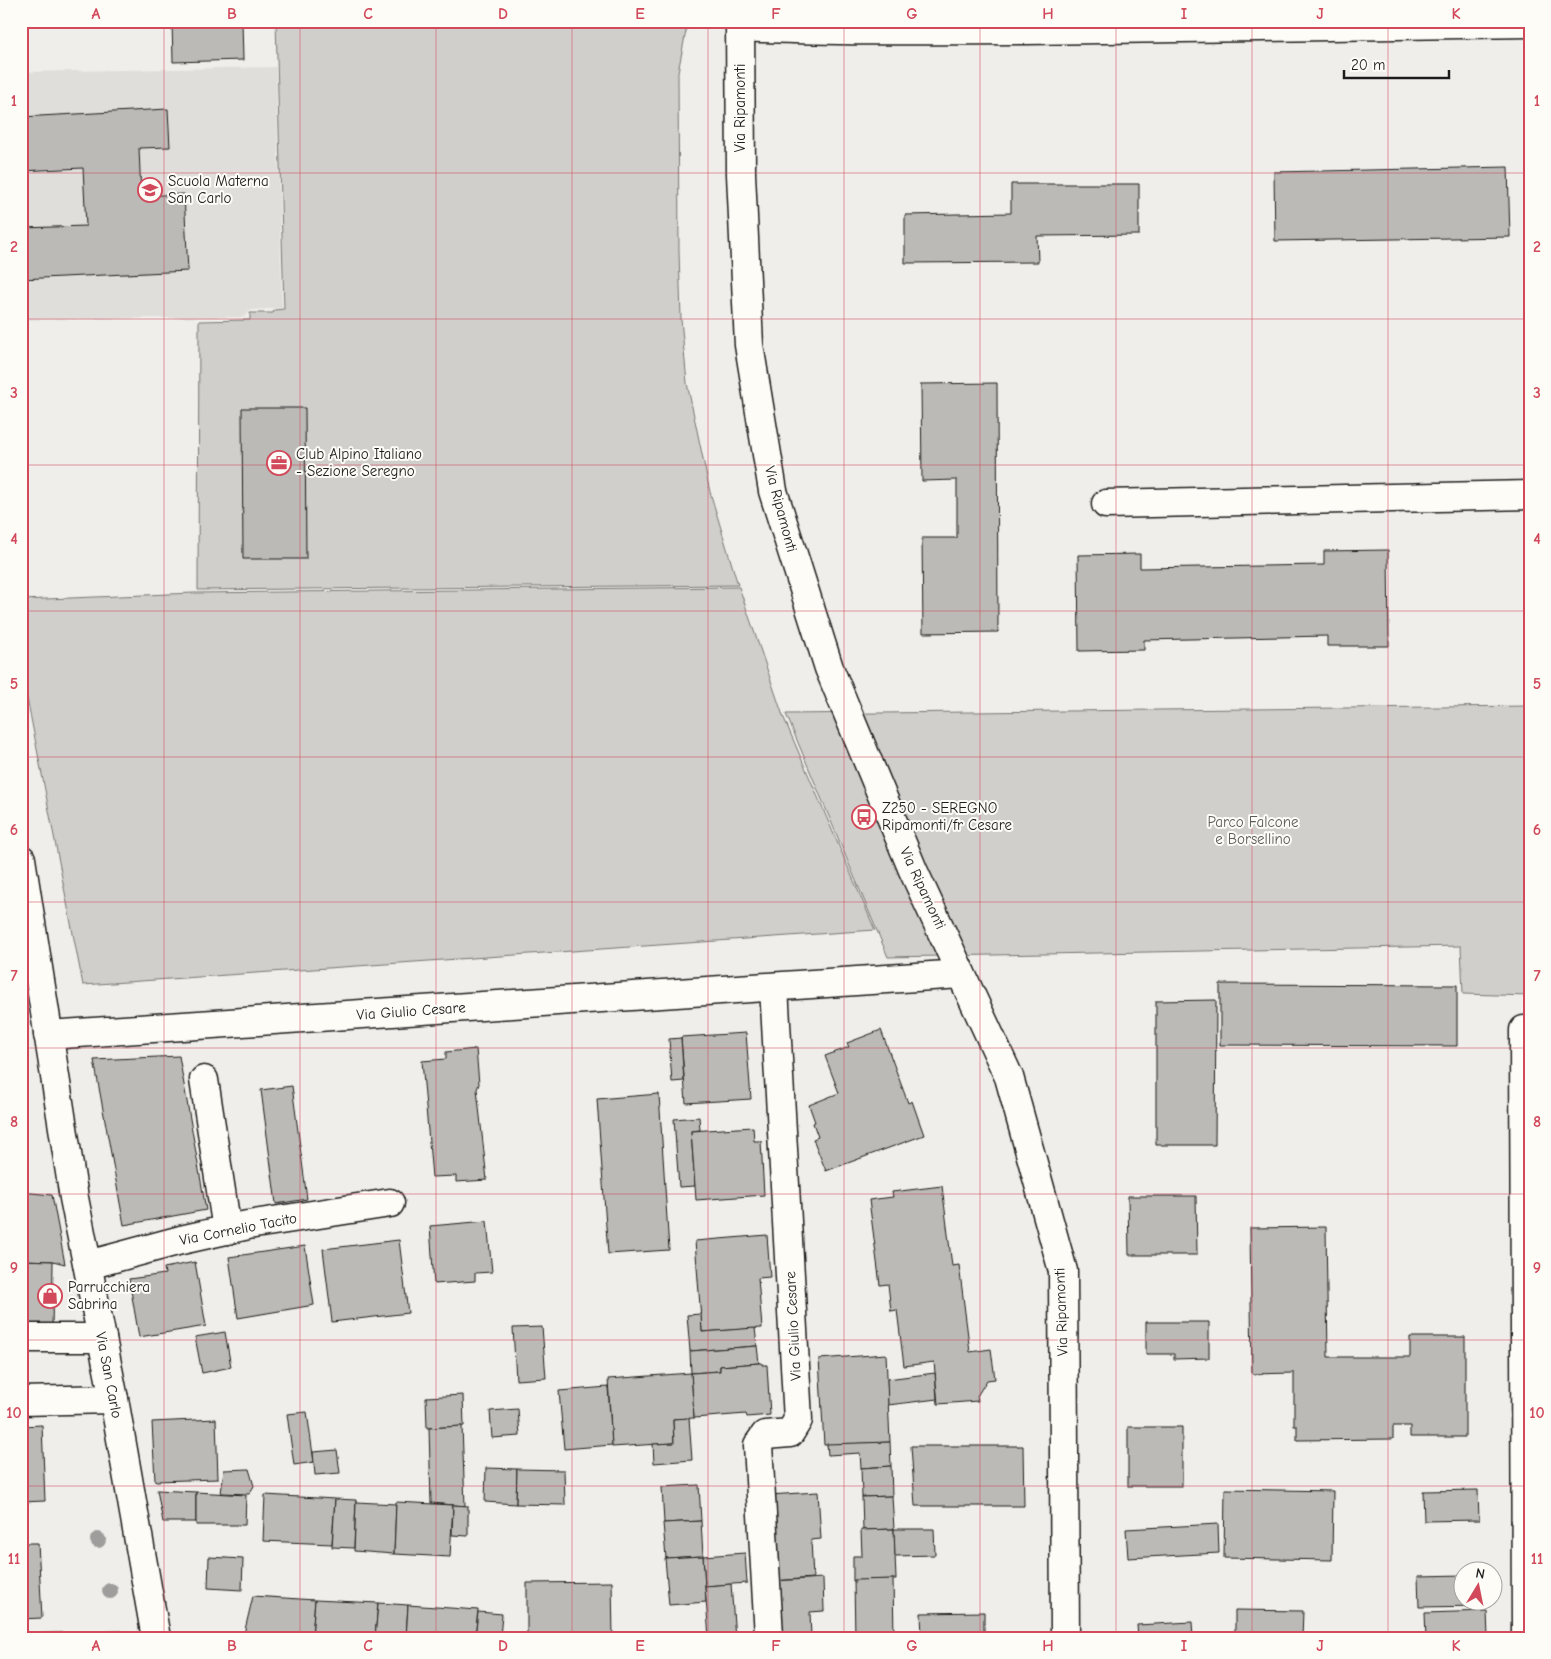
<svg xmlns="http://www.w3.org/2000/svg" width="1551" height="1659" font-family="'Comic Neue',sans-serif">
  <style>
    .built { fill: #e0deda }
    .green { fill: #d0cfcc; stroke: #767674 }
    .building { fill: #bbbab6; stroke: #1c1c1c }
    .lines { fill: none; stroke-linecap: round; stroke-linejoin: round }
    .minor-casing { stroke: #1c1c1c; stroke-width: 31 }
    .minor { stroke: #fdfcf7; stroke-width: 28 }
    .tree { fill: #9e9d9b }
    .grid { fill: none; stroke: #d1495b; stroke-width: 1; stroke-opacity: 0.55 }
    .labels { text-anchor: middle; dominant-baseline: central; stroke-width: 4; stroke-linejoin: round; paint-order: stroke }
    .street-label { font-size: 15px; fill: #1c1c1c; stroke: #fdfcf7 }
    .poi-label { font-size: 15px; fill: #1c1c1c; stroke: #fdfcf7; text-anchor: start }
    .park-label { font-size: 15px; fill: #5b5b5a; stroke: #fdfcf7 }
    .neatline { fill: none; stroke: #d1495b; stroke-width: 2 }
    .grid-label { font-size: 16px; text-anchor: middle; font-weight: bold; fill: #d1495b }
  </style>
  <rect width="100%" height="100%" fill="#f0eeea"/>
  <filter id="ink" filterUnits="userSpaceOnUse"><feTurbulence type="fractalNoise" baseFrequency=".02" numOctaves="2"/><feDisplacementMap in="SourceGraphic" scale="10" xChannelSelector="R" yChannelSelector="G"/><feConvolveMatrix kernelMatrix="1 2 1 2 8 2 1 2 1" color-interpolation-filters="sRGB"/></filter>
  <g filter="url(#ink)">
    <!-- built -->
    <polygon class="built" points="276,67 282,308 251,310 244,317 21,320 21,72"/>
    <!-- green -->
    <g class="green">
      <polygon points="276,21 688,21 678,72 679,251 681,319 687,383 710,492 738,585 198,590 199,321 250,320 250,313 273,313 274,310 284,309"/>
      <polygon points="739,587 783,716 875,930 83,985 21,667 21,600 194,593"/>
      <polygon points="1530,706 1530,996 1463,994 1461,946 888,957 786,714"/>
    </g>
    <!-- building -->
    <g class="building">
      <polygon points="21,21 24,21 25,42 21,42"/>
      <polygon points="172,21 242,21 243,60 173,62"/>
      <polygon points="168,109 170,147 139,148 141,196 184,194 188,271 21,279 21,228 86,226 83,168 21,171 21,117"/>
      <polygon points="1508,167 1510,237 1275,241 1274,172"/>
      <polygon points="1011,184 1139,184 1139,235 1037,236 1038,262 905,263 905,215 1011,213"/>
      <polygon points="997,383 998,632 923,633 922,538 957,538 957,480 922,481 921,384"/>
      <polygon points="242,408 305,408 306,559 243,559"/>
      <polygon points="1388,550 1389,646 1327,646 1327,636 1144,640 1144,650 1079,651 1078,555 1140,554 1140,568 1324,565 1324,551"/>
      <polygon points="1220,984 1457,985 1457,1046 1220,1045"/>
      <polygon points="1216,1000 1215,1145 1156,1145 1156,1001"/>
      <polygon points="881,1030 908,1103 912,1101 924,1135 826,1171 813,1139 818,1137 813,1123 815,1122 809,1105 839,1093 825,1056 849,1047 847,1043"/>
      <polygon points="746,1033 751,1099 686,1103 681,1037"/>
      <polygon points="681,1038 684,1081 672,1082 669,1039"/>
      <polygon points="476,1049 479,1084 477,1089 487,1180 456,1182 456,1176 432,1177 422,1061 446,1059 446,1052"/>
      <polygon points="179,1056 206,1210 124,1225 94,1060"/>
      <polygon points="292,1086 307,1199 276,1204 261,1090"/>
      <polygon points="659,1094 669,1250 608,1254 597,1099"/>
      <polygon points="699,1117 700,1130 691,1131 695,1186 679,1187 674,1119"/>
      <polygon points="753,1127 754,1141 761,1141 764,1195 696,1200 691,1131"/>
      <polygon points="942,1186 952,1266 959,1265 970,1352 991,1349 995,1379 987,1380 977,1396 978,1401 938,1404 934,1362 904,1366 897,1310 891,1311 888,1284 880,1285 869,1200 893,1197 892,1192"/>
      <polygon points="21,1192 52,1195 65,1264 53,1261 21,1260"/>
      <polygon points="1128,1196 1196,1196 1197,1255 1129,1255"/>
      <polygon points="487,1221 492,1272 475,1273 475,1281 434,1284 430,1226"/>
      <polygon points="1326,1227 1328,1357 1410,1357 1410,1337 1465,1337 1465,1437 1410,1437 1410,1426 1393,1426 1393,1439 1297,1440 1297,1426 1294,1426 1294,1373 1252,1374 1250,1228"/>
      <polygon points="767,1235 770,1277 758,1278 762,1328 702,1332 695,1241"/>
      <polygon points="399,1240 408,1313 332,1322 323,1249"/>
      <polygon points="305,1246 314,1305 238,1318 229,1257"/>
      <polygon points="21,1260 53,1261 52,1333 21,1332"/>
      <polygon points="195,1262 206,1326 139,1337 129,1279 165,1274 164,1268"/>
      <polygon points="701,1314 702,1332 755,1328 757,1346 690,1351 687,1315"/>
      <polygon points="1146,1322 1209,1322 1209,1358 1174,1359 1174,1354 1146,1354"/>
      <polygon points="542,1327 546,1378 516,1380 513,1328"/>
      <polygon points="225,1332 231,1367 202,1373 195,1337"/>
      <polygon points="757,1346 759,1363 720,1366 720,1371 691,1373 690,1351"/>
      <polygon points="886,1354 890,1442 824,1445 819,1359"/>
      <polygon points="759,1363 762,1363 762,1365 767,1365 770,1415 747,1417 746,1414 694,1418 691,1373 720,1371 720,1366"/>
      <polygon points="691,1373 694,1418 673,1419 674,1443 612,1447 608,1379"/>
      <polygon points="935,1373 937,1399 888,1405 887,1379"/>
      <polygon points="608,1387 612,1445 564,1449 559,1391"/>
      <polygon points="463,1395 464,1426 427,1428 426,1397"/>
      <polygon points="518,1409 520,1436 492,1438 490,1411"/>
      <polygon points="307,1412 314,1462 294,1465 287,1414"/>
      <polygon points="689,1418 692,1460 654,1463 653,1444 674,1443 673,1419"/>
      <polygon points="216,1419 218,1479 155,1481 152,1422"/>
      <polygon points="42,1425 45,1501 21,1502 21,1426"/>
      <polygon points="462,1426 465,1506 431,1503 429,1428"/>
      <rect x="1128" y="1427" width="54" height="59"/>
      <polygon points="890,1442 891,1466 861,1468 860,1453 828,1455 827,1444"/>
      <polygon points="911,1446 1023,1446 1024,1506 915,1506"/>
      <polygon points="337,1450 340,1473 315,1475 313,1452"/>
      <polygon points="891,1466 892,1496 862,1497 861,1468"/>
      <polygon points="486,1468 517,1469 516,1504 485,1502"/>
      <polygon points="249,1469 254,1486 249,1494 221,1493 224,1470"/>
      <polygon points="517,1469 564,1470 565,1505 516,1504"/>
      <polygon points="699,1485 701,1521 664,1523 662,1487"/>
      <polygon points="1225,1489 1333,1491 1332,1560 1224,1558"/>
      <polygon points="157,1490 196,1492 196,1522 163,1522"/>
      <polygon points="1478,1490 1479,1520 1424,1521 1423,1491"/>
      <polygon points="196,1492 246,1495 245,1525 196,1525"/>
      <polygon points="818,1492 821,1539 811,1540 813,1578 773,1581 768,1495"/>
      <polygon points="265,1495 335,1499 332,1544 263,1541"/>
      <polygon points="892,1496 894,1529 863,1530 862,1497"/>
      <polygon points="335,1499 356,1500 354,1548 332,1547"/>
      <polygon points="356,1502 396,1504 394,1554 354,1551"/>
      <polygon points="396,1502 453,1505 450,1557 394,1554"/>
      <polygon points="453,1505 468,1506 468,1536 452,1535"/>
      <polygon points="701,1521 703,1556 666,1558 663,1523"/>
      <polygon points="1218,1524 1219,1553 1128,1558 1126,1529"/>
      <polygon points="894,1529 896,1579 853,1581 853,1556 862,1556 861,1530"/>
      <polygon points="894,1529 934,1529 935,1555 895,1556"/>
      <polygon points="21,1543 38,1543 42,1618 21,1619"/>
      <polygon points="745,1553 747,1583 705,1586 703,1556"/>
      <polygon points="703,1556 706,1602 669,1605 665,1558"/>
      <polygon points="209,1557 243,1559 242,1590 208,1588"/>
      <polygon points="1464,1575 1464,1602 1482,1602 1482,1606 1419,1607 1418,1576"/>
      <polygon points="823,1578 824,1611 810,1612 811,1638 777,1638 773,1581"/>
      <polygon points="893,1579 894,1638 855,1638 854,1580"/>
      <polygon points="612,1582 613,1638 527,1638 527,1583"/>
      <polygon points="731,1584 735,1638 709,1638 705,1586"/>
      <polygon points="253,1596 315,1600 312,1637 323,1638 243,1638"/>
      <polygon points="315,1600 378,1603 375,1638 312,1637"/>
      <polygon points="378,1603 408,1605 406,1638 375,1638"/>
      <polygon points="408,1605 478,1610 475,1638 406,1638"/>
      <polygon points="1235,1610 1303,1611 1302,1638 1235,1638"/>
      <polygon points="1487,1611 1488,1638 1426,1638 1425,1613"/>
      <polygon points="478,1612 502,1614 500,1638 475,1638"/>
      <polygon points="984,1612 984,1638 922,1638 921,1613"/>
      <polygon points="1192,1622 1193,1638 1138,1638 1137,1625"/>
      <polygon points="121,1631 122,1638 21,1638 21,1634"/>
    </g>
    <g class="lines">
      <defs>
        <g id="minor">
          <polyline points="740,21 741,174 749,345 773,491 829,668 913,870 1009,1077 1063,1271 1065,1638"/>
          <path d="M 740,27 C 836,32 931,30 1026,30 C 1194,29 1362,25 1530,23"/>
          <polyline points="1106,504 1530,495"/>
          <polyline points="21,859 74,1198 114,1399 156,1638"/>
          <polyline points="1524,1030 1526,1638"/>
          <polyline points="48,1035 961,974"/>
          <polyline points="204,1080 227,1230"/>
          <polyline points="88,1265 181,1240 248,1225 390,1203"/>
          <polyline points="21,1338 102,1338"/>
          <polyline points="21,1401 114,1399"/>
          <polyline points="769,1636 758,1445 765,1435 790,1433 798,1420 774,987"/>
        </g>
      </defs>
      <!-- minor casing -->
      <use href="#minor" class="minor-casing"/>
      <!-- minor -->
      <use href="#minor" class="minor"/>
    </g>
    <!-- trees -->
    <g class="tree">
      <circle cx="98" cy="1540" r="8"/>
      <circle cx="110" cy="1591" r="8"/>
    </g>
  </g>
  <!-- grid -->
  <path class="grid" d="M 164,21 L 164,1638M 300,21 L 300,1638M 436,21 L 436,1638M 572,21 L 572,1638M 708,21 L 708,1638M 844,21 L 844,1638M 980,21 L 980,1638M 1116,21 L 1116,1638M 1252,21 L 1252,1638M 1388,21 L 1388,1638M 21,173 L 1530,173M 21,319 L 1530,319M 21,465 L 1530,465M 21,611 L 1530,611M 21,757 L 1530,757M 21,902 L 1530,902M 21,1048 L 1530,1048M 21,1194 L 1530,1194M 21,1340 L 1530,1340M 21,1486 L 1530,1486"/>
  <!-- icons -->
  <defs>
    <symbol id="school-ring" viewBox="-11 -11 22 22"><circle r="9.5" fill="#fdfcf7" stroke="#d1495b" stroke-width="1.5"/><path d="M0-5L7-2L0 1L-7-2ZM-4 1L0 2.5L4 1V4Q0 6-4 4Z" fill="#d1495b"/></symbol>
    <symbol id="office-ring" viewBox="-11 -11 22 22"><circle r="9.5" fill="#fdfcf7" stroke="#d1495b" stroke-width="1.5"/><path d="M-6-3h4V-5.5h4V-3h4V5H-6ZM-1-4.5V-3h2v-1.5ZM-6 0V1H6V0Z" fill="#d1495b"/></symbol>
    <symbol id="bus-ring" viewBox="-11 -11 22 22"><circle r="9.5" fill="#fdfcf7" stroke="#d1495b" stroke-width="1.5"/><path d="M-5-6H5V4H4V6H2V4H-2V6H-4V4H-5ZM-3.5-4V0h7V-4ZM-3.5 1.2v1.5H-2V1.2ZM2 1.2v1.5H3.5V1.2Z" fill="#d1495b"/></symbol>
    <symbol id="shop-ring" viewBox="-11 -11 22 22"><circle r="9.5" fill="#fdfcf7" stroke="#d1495b" stroke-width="1.5"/><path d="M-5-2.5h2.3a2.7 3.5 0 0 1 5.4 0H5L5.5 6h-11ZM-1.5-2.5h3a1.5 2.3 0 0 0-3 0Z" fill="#d1495b"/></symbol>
  </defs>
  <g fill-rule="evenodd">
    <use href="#school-ring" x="136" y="176" width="28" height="28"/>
    <use href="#office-ring" x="265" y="449" width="28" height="28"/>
    <use href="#bus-ring" x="850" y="803" width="28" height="28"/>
    <use href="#shop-ring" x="36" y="1282" width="28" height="28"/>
  </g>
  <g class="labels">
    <!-- street labels -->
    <g class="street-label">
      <text transform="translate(740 108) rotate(-90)">Via Ripamonti</text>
      <text transform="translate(781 509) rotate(75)">Via Ripamonti</text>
      <text transform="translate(923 888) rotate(65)">Via Ripamonti</text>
      <text transform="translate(411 1011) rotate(-4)">Via Giulio Cesare</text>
      <text transform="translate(238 1229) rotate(-11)">Via Cornelio Tacito</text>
      <text transform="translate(1061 1312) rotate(-92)">Via Ripamonti</text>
      <text transform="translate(793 1326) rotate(-93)">Via Giulio Cesare</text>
      <text transform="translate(109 1375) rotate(79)">Via San Carlo</text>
    </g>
    <!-- poi labels -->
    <g class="poi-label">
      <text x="168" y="181">Scuola Materna<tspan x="168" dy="17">San Carlo</tspan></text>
      <text x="296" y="454">Club Alpino Italiano<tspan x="296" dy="17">- Sezione Seregno</tspan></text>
      <text x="882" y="808">Z250 - SEREGNO<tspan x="882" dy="17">Ripamonti/fr Cesare</tspan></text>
      <text x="68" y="1287">Parrucchiera<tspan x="68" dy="17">Sabrina</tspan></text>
    </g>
    <!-- park labels -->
    <g class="park-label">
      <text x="1253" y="822">Parco Falcone<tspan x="1253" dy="17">e Borsellino</tspan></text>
    </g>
  </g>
  <!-- margin -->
  <rect width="1551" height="1659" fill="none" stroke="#fdfcf7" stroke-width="55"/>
  <!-- north arrow -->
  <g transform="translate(1478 1586) rotate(10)"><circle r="24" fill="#fdfcf7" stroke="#a3a29f"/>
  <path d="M0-4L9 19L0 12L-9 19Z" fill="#d1495b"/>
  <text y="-8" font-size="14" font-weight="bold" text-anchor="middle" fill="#1c1c1c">N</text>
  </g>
  <!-- scale -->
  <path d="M1344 70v8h105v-8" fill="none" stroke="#1c1c1c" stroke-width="2.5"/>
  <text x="1351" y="70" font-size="15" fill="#1c1c1c" stroke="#fdfcf7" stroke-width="4" paint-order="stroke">20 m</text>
  <rect x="28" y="28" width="1496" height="1604" class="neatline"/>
  <g class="grid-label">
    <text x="96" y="19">A</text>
    <text x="232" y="19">B</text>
    <text x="368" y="19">C</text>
    <text x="503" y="19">D</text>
    <text x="640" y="19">E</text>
    <text x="776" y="19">F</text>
    <text x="912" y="19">G</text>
    <text x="1048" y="19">H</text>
    <text x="1184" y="19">I</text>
    <text x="1320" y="19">J</text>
    <text x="1456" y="19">K</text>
    <text x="14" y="106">1</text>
    <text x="1537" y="106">1</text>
    <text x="14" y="252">2</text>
    <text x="1537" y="252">2</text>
    <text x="14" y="398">3</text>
    <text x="1537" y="398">3</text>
    <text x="14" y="544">4</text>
    <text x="1537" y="544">4</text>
    <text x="14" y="689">5</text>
    <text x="1537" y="689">5</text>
    <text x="14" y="835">6</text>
    <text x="1537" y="835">6</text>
    <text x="14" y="981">7</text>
    <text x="1537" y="981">7</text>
    <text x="14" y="1127">8</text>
    <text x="1537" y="1127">8</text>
    <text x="14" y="1273">9</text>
    <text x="1537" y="1273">9</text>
    <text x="14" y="1418">10</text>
    <text x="1537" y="1418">10</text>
    <text x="14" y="1564">11</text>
    <text x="1537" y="1564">11</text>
    <text x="96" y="1651">A</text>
    <text x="232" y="1651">B</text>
    <text x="368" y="1651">C</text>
    <text x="503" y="1651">D</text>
    <text x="640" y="1651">E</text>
    <text x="776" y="1651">F</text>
    <text x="912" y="1651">G</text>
    <text x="1048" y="1651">H</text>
    <text x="1184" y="1651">I</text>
    <text x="1320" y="1651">J</text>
    <text x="1456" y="1651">K</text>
  </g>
</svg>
